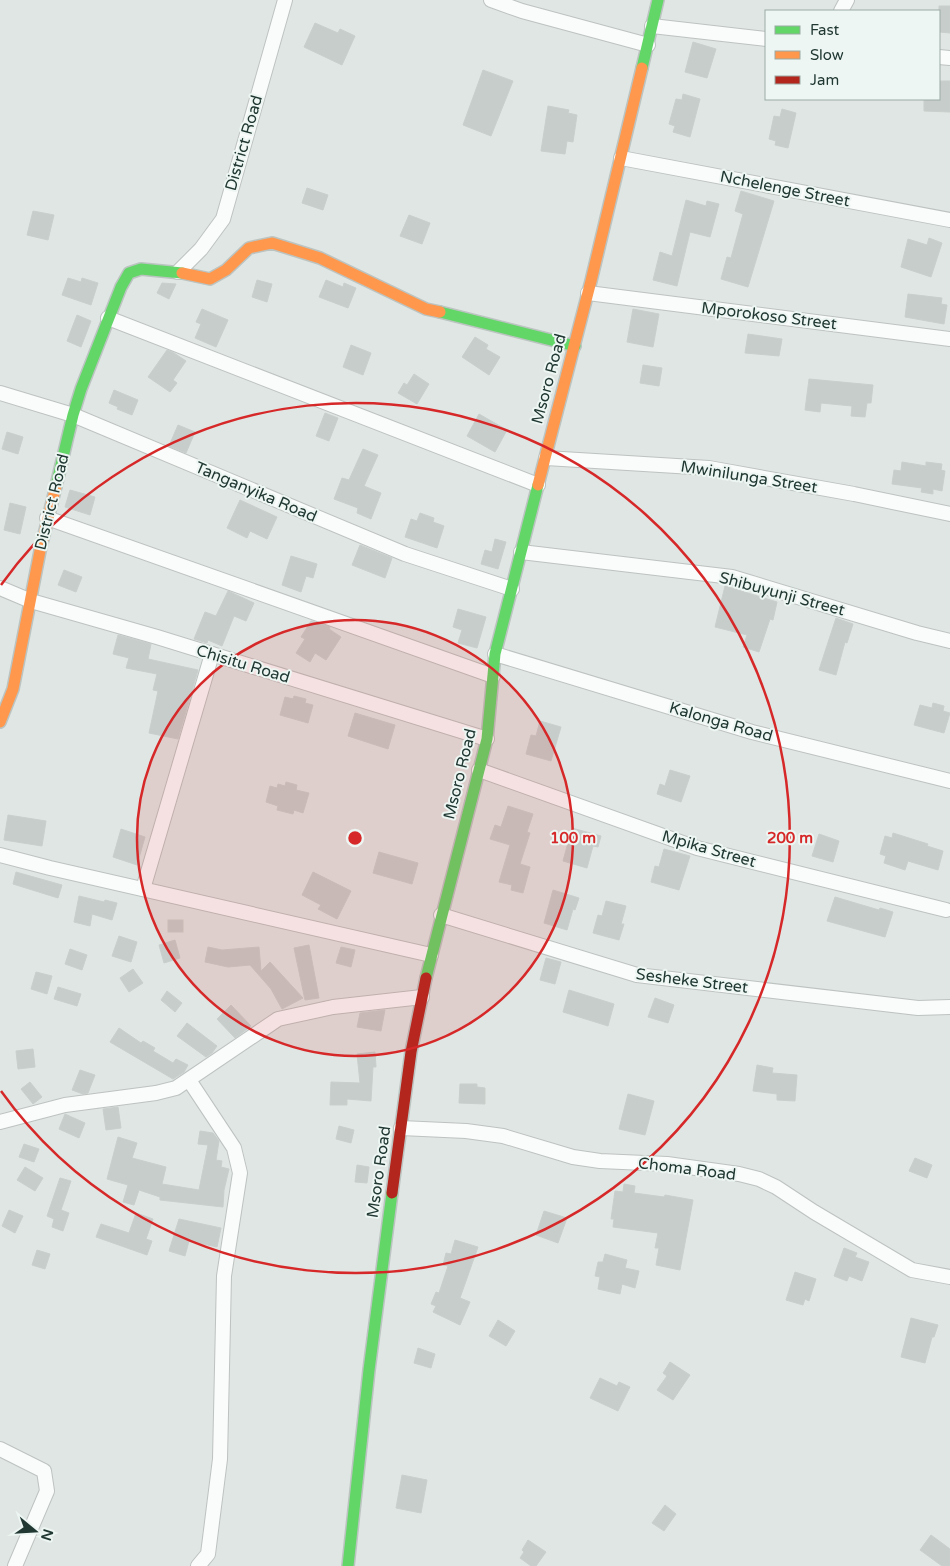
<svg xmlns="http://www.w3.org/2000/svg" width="950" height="1566" font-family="'Varela Round',sans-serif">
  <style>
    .building { fill: #c7cdcb; stroke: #c9cfcc }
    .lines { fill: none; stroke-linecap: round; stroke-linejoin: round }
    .street-casing { stroke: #bdc3c0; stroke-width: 16 }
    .fast-casing { stroke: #bcc4c1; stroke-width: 14 }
    .slow-casing { stroke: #bcc4c1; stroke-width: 14 }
    .jam-casing { stroke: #bcc4c1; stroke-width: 14 }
    .street { stroke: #fafbfb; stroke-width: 14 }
    .fast { stroke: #63d668; stroke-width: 11 }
    .slow { stroke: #ff974d; stroke-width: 11 }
    .jam { stroke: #b3261e; stroke-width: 11 }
    .ring { fill: none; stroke: #d62828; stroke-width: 2.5 }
    .labels { text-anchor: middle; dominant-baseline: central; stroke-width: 4; stroke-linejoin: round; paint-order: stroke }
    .street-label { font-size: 16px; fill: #203732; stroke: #edf6f2 }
    .centre { fill: #d62828; stroke: #edf6f2; stroke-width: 2.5 }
    .ring-label { font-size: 15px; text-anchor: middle; font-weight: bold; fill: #d62828; stroke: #edf6f2; stroke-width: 4; stroke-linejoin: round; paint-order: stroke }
  </style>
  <rect width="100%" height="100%" fill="#e0e6e3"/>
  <!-- building -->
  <g class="building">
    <polygon points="939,6 950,6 950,33 939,32"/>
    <polygon points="315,23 338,33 340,29 355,36 342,65 304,47"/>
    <polygon points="693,42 716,49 707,78 685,72"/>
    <polygon points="483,70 513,81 491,136 463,125"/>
    <polygon points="939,81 950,81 950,112 924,111 924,99 939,99"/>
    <polygon points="683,94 700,99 690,137 673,132 675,126 669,124 676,99 682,100"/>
    <polygon points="548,106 569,110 568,113 577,115 573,142 567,141 565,154 541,151"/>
    <polygon points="782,109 796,113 788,148 775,145 776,141 769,139 774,116 780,117"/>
    <polygon points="307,188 328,195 323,210 302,203"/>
    <polygon points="741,191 774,201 748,287 721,279 727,257 731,258 743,214 735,211"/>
    <polygon points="686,200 706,206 707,201 719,204 710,237 690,232 677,286 653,280 660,252 672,256"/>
    <polygon points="33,211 54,215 48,240 27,235"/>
    <polygon points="409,215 430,223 422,244 400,236"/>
    <polygon points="929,238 942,243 931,277 901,267 908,239 927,245"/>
    <polygon points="68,278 81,282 82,278 98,283 91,305 62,295"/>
    <polygon points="257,280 272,284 267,302 252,297"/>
    <polygon points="326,280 343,287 344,283 356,288 348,308 319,297"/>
    <polygon points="162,283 176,284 169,299 157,293"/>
    <polygon points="908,294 942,298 941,304 947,305 944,324 905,317"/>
    <polygon points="202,309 228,320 216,347 195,338 201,324 196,322"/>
    <polygon points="633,309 659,314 653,347 627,342"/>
    <polygon points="77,315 91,321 81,347 67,341"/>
    <polygon points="748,334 782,339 779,356 745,353"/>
    <polygon points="475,337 488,345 486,349 500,357 489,375 462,357"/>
    <polygon points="351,345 371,353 363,375 343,367"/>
    <polygon points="167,350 174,353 186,361 173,380 177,383 170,392 148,377"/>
    <polygon points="643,365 662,368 659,386 640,383"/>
    <polygon points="414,374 429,384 417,404 398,393 404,383 407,385"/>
    <polygon points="809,379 873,385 871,403 867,403 865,417 851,416 852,406 821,403 820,412 805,410"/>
    <polygon points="114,390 138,400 132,415 117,409 118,407 109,403"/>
    <polygon points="325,413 338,418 329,441 316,436"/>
    <polygon points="479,414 507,430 495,452 467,436"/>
    <polygon points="178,425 195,432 186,453 169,446"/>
    <polygon points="7,432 23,437 18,454 2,449"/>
    <polygon points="363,449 378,455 364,486 381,493 371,519 357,513 358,508 334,499 342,478 349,480"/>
    <polygon points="902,462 926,466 926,462 942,464 941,470 945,471 942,491 933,489 933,494 921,492 922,488 892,484 894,470 901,471"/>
    <polygon points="70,490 95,497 90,515 65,507"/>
    <polygon points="240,500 277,517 267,539 250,531 247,538 227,528"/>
    <polygon points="10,503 26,507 20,534 4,530"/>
    <polygon points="420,513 434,518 433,522 444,526 437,548 405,537 411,519 417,521"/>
    <polygon points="495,539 506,542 498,569 481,564 485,550 492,552"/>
    <polygon points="360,545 392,558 385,578 352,565"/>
    <polygon points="291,556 317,564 313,578 306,576 301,592 282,585"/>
    <polygon points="64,570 82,577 76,592 58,585"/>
    <polygon points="725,586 777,602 773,620 770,619 759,652 743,647 747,635 715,627"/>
    <polygon points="228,591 254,603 246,621 234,616 222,646 208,640 207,643 194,639 205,612 216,616"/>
    <polygon points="458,609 486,617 477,648 458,643 462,630 453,627"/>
    <polygon points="836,618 853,624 847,643 845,642 836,675 819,670"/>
    <polygon points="311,621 330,627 329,629 341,637 326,660 315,653 310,662 296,653 305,639 301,637"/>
    <polygon points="118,635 151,644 148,659 198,670 178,739 149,733 158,691 153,690 157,674 126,668 129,658 113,654"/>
    <polygon points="294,696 306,699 305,703 313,705 308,723 280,715 285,697 293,699"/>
    <polygon points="933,703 944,706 943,711 950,713 944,733 914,725 920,705 932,708"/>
    <polygon points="355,713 395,725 388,749 348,736"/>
    <polygon points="540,721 561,727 551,761 526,754 531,735 536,736"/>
    <polygon points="670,770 690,776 681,802 657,794 660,784 665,786"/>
    <polygon points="286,782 297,785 296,790 309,793 303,813 294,810 293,814 277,810 278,806 266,802 270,786 277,788 278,784 285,786"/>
    <polygon points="508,806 533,814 527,832 530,833 520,864 530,867 523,893 511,890 512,885 499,882 510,845 490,839 495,825 501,827"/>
    <polygon points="8,815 46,821 42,846 4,840"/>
    <polygon points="572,828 601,836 598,847 593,846 587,868 563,861"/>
    <polygon points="121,829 145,837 137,865 113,857"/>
    <polygon points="893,833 928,844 927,846 943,851 938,870 908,861 905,870 884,863 886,856 880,854 885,836 892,838"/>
    <polygon points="819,834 839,841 833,862 812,856"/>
    <polygon points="664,849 690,856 679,890 651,882 655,866 659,867"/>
    <polygon points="379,852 418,863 412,884 373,873"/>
    <polygon points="16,872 62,885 58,898 13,884"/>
    <polygon points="313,872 351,891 337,919 318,909 321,905 302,895"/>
    <polygon points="553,890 579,898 575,910 573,909 567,930 544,923"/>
    <polygon points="79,896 104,902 105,900 117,903 112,920 92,914 90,926 74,922"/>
    <polygon points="835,897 879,910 880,908 893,912 885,937 827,921"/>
    <polygon points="606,901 626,906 621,924 624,924 619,940 593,933 598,915 602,916"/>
    <rect x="168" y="920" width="15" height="12"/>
    <polygon points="119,936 137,942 131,962 112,956"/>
    <polygon points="175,940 180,958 164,963 159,945"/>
    <polygon points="309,945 319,998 305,1000 294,948"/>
    <polygon points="208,947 222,950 259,947 261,971 270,962 303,998 282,1009 271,989 250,965 228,967 205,962"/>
    <polygon points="341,947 355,950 351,967 336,963"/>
    <polygon points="70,949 87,955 82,970 65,964"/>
    <polygon points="546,958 561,962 555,984 540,980"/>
    <polygon points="133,969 143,983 129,992 120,978"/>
    <polygon points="36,972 52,976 47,994 31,989"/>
    <polygon points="58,987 81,994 77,1006 54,999"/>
    <polygon points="569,990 614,1004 608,1026 563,1012"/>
    <polygon points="167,991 182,1003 175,1012 161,1000"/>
    <polygon points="655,998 674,1005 668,1023 648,1017"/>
    <polygon points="231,1005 251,1026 235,1038 217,1019"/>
    <polygon points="385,1010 381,1031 357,1027 360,1013"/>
    <polygon points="187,1023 217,1046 212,1053 206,1057 177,1036"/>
    <polygon points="119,1028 141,1043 143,1041 155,1048 153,1051 173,1063 176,1059 188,1065 184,1072 173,1079 110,1042"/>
    <polygon points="33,1049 35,1067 18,1069 16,1051"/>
    <polygon points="375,1052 376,1067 373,1067 371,1101 347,1099 347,1105 330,1105 331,1082 360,1083 357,1054"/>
    <polygon points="757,1065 773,1068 772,1073 797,1075 795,1101 777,1100 777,1094 753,1091"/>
    <polygon points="80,1070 95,1075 88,1093 83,1094 72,1090"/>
    <polygon points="30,1082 42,1097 33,1104 21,1089"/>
    <polygon points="460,1084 477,1084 477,1087 485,1088 485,1104 459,1103"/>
    <polygon points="628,1094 654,1101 645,1135 619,1129"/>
    <polygon points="118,1107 121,1128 106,1130 103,1109"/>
    <polygon points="65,1114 85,1123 79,1138 59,1129"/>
    <polygon points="339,1126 354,1130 351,1143 336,1139"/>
    <polygon points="200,1131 213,1133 219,1141 216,1160 222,1161 221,1167 229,1169 224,1190 223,1207 160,1200 160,1197 139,1190 134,1205 123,1202 128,1185 107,1179 118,1137 137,1143 132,1158 166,1167 162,1184 199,1190 208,1145 198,1144"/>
    <polygon points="24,1144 39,1149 34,1162 19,1157"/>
    <polygon points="915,1158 932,1165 927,1178 909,1171"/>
    <polygon points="357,1165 369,1167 367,1183 355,1182"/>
    <polygon points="25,1167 43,1178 35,1191 17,1180"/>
    <polygon points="60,1178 71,1181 61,1210 69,1213 63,1231 52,1227 54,1219 47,1216"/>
    <polygon points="624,1184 635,1186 634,1193 664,1197 665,1195 693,1200 680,1270 656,1265 659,1248 655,1248 658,1233 613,1227 614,1219 611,1219 615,1191 623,1192"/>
    <polygon points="9,1210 23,1216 15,1233 2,1226"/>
    <polygon points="544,1211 567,1218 558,1243 536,1235"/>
    <polygon points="136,1213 153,1219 146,1239 152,1241 147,1255 96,1237 101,1224 129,1233"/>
    <polygon points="179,1219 221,1228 217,1247 189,1241 185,1256 169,1251"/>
    <polygon points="455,1240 478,1247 460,1298 470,1302 460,1325 433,1312 436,1306 431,1304 436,1292 439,1293 448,1266 443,1265 446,1253 451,1254"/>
    <polygon points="844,1248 857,1253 855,1257 869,1262 862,1281 849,1276 847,1281 834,1276"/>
    <polygon points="37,1250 50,1254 45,1269 32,1265"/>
    <polygon points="605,1254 627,1260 625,1268 639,1271 635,1288 622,1284 620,1294 598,1289 600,1277 595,1276 598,1262 603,1262"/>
    <polygon points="795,1272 816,1279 809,1301 805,1299 803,1305 786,1300"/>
    <polygon points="911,1318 938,1325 934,1337 932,1337 925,1363 901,1357"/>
    <polygon points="498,1320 515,1331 506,1346 489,1336"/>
    <polygon points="418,1348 435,1354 431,1368 414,1363"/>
    <polygon points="670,1362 690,1375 673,1400 657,1390 667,1376 663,1373"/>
    <polygon points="600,1378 617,1386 619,1382 630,1387 618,1411 590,1398"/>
    <polygon points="402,1475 427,1480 421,1513 396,1508"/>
    <polygon points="665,1505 676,1514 664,1531 652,1523"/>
    <polygon points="931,1535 950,1549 950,1566 942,1566 920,1550"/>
    <polygon points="528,1540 546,1552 536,1566 531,1566 520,1558 524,1552 522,1550"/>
  </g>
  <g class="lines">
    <defs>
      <g id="street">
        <polyline points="491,0 522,11 648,45"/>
        <polyline points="841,11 847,0"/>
        <polyline points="652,26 766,39"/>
        <polyline points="939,57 950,58"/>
        <polyline points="621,158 950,220"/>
        <polyline points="178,272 201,249 223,219 285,0"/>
        <polyline points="588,293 950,339"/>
        <polyline points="108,318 538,485"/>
        <polyline points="0,393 73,415 405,554 512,589"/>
        <polyline points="546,458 709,468 854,494 950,514"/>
        <polyline points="47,518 493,676"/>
        <polyline points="521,552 732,577 917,633 950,641"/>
        <polyline points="0,588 31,601 157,637 487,739"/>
        <polyline points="495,654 752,732 950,781"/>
        <polyline points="479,770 697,848 946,910"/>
        <polyline points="0,855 50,868 431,955"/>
        <polyline points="143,889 212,654"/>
        <polyline points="441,915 637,975 918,1008 950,1007"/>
        <polyline points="189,1080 234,1148 240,1173 224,1276 220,1459 208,1554 198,1566"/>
        <polyline points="0,1122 65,1105 156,1093 176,1088 278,1019 333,1007 422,997"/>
        <polyline points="401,1128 466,1131 503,1136 573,1157 600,1161 667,1164 739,1174 759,1179 776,1187 814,1212 912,1270 950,1277"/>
        <polyline points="0,1449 44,1471 47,1491 15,1566"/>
      </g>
      <g id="fast">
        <polyline points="642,68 658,0"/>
        <polyline points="440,312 575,346"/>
        <polyline points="56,486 73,415 81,389 121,287 129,273 141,269 182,273"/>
        <polyline points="426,978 487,739 495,654 538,485"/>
        <polyline points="348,1566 369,1370 392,1193"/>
      </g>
      <g id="slow">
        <polyline points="182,273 210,279 226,270 249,248 272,243 320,258 426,309 440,312"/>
        <polyline points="538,485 591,281 642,68"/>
        <polyline points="0,722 13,689 40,551 56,486"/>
      </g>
      <polyline id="jam" points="392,1193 411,1052 426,978"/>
    </defs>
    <!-- street casing -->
    <use href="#street" class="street-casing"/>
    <!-- fast casing -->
    <use href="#fast" class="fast-casing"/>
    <!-- slow casing -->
    <use href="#slow" class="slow-casing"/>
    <!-- jam casing -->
    <use href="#jam" class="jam-casing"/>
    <!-- street -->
    <use href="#street" class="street"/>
    <!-- fast -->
    <use href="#fast" class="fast"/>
    <!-- slow -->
    <use href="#slow" class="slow"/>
    <!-- jam -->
    <use href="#jam" class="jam"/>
  </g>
  <!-- distance rings -->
  <circle cx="355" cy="838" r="218" fill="#d62828" fill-opacity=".12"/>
  <g class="ring">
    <circle cx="355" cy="838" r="218"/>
    <path d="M1 585A435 435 0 1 1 1 1091"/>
  </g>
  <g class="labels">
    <!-- street labels -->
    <g class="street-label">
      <text transform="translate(244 143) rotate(-74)">District Road</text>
      <text transform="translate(785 189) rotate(11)">Nchelenge Street</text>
      <text transform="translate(769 316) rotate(7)">Mporokoso Street</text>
      <text transform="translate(549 379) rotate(-75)">Msoro Road</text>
      <text transform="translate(749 477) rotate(9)">Mwinilunga Street</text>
      <text transform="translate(256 492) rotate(23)">Tanganyika Road</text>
      <text transform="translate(52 502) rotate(-76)">District Road</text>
      <text transform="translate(782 594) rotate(15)">Shibuyunji Street</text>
      <text transform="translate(243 664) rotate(17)">Chisitu Road</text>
      <text transform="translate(721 722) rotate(16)">Kalonga Road</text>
      <text transform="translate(460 774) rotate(-76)">Msoro Road</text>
      <text transform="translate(709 849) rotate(16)">Mpika Street</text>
      <text transform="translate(692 981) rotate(7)">Sesheke Street</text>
      <text transform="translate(687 1169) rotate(7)">Choma Road</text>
      <text transform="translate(379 1172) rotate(-82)">Msoro Road</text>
    </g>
  </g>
  <circle cx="355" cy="838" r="8" class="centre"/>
  <g class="ring-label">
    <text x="573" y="843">100 m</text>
    <text x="790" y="843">200 m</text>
  </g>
  <!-- legend -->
  <rect x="765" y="10" width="175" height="90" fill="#edf6f2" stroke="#9baaa5"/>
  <rect x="775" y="26" width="25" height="8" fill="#63d668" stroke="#9baaa5"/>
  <text x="810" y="35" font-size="15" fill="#203732">Fast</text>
  <rect x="775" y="51" width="25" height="8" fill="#ff974d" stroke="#9baaa5"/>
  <text x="810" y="60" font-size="15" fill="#203732">Slow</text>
  <rect x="775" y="76" width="25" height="8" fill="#b3261e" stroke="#9baaa5"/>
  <text x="810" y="85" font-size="15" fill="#203732">Jam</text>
  <!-- north arrow -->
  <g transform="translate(35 1531) rotate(108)" stroke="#edf6f2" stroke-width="4" paint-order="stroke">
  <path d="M0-4L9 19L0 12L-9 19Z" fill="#203732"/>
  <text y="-8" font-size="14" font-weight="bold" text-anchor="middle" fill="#203732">N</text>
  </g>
</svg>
